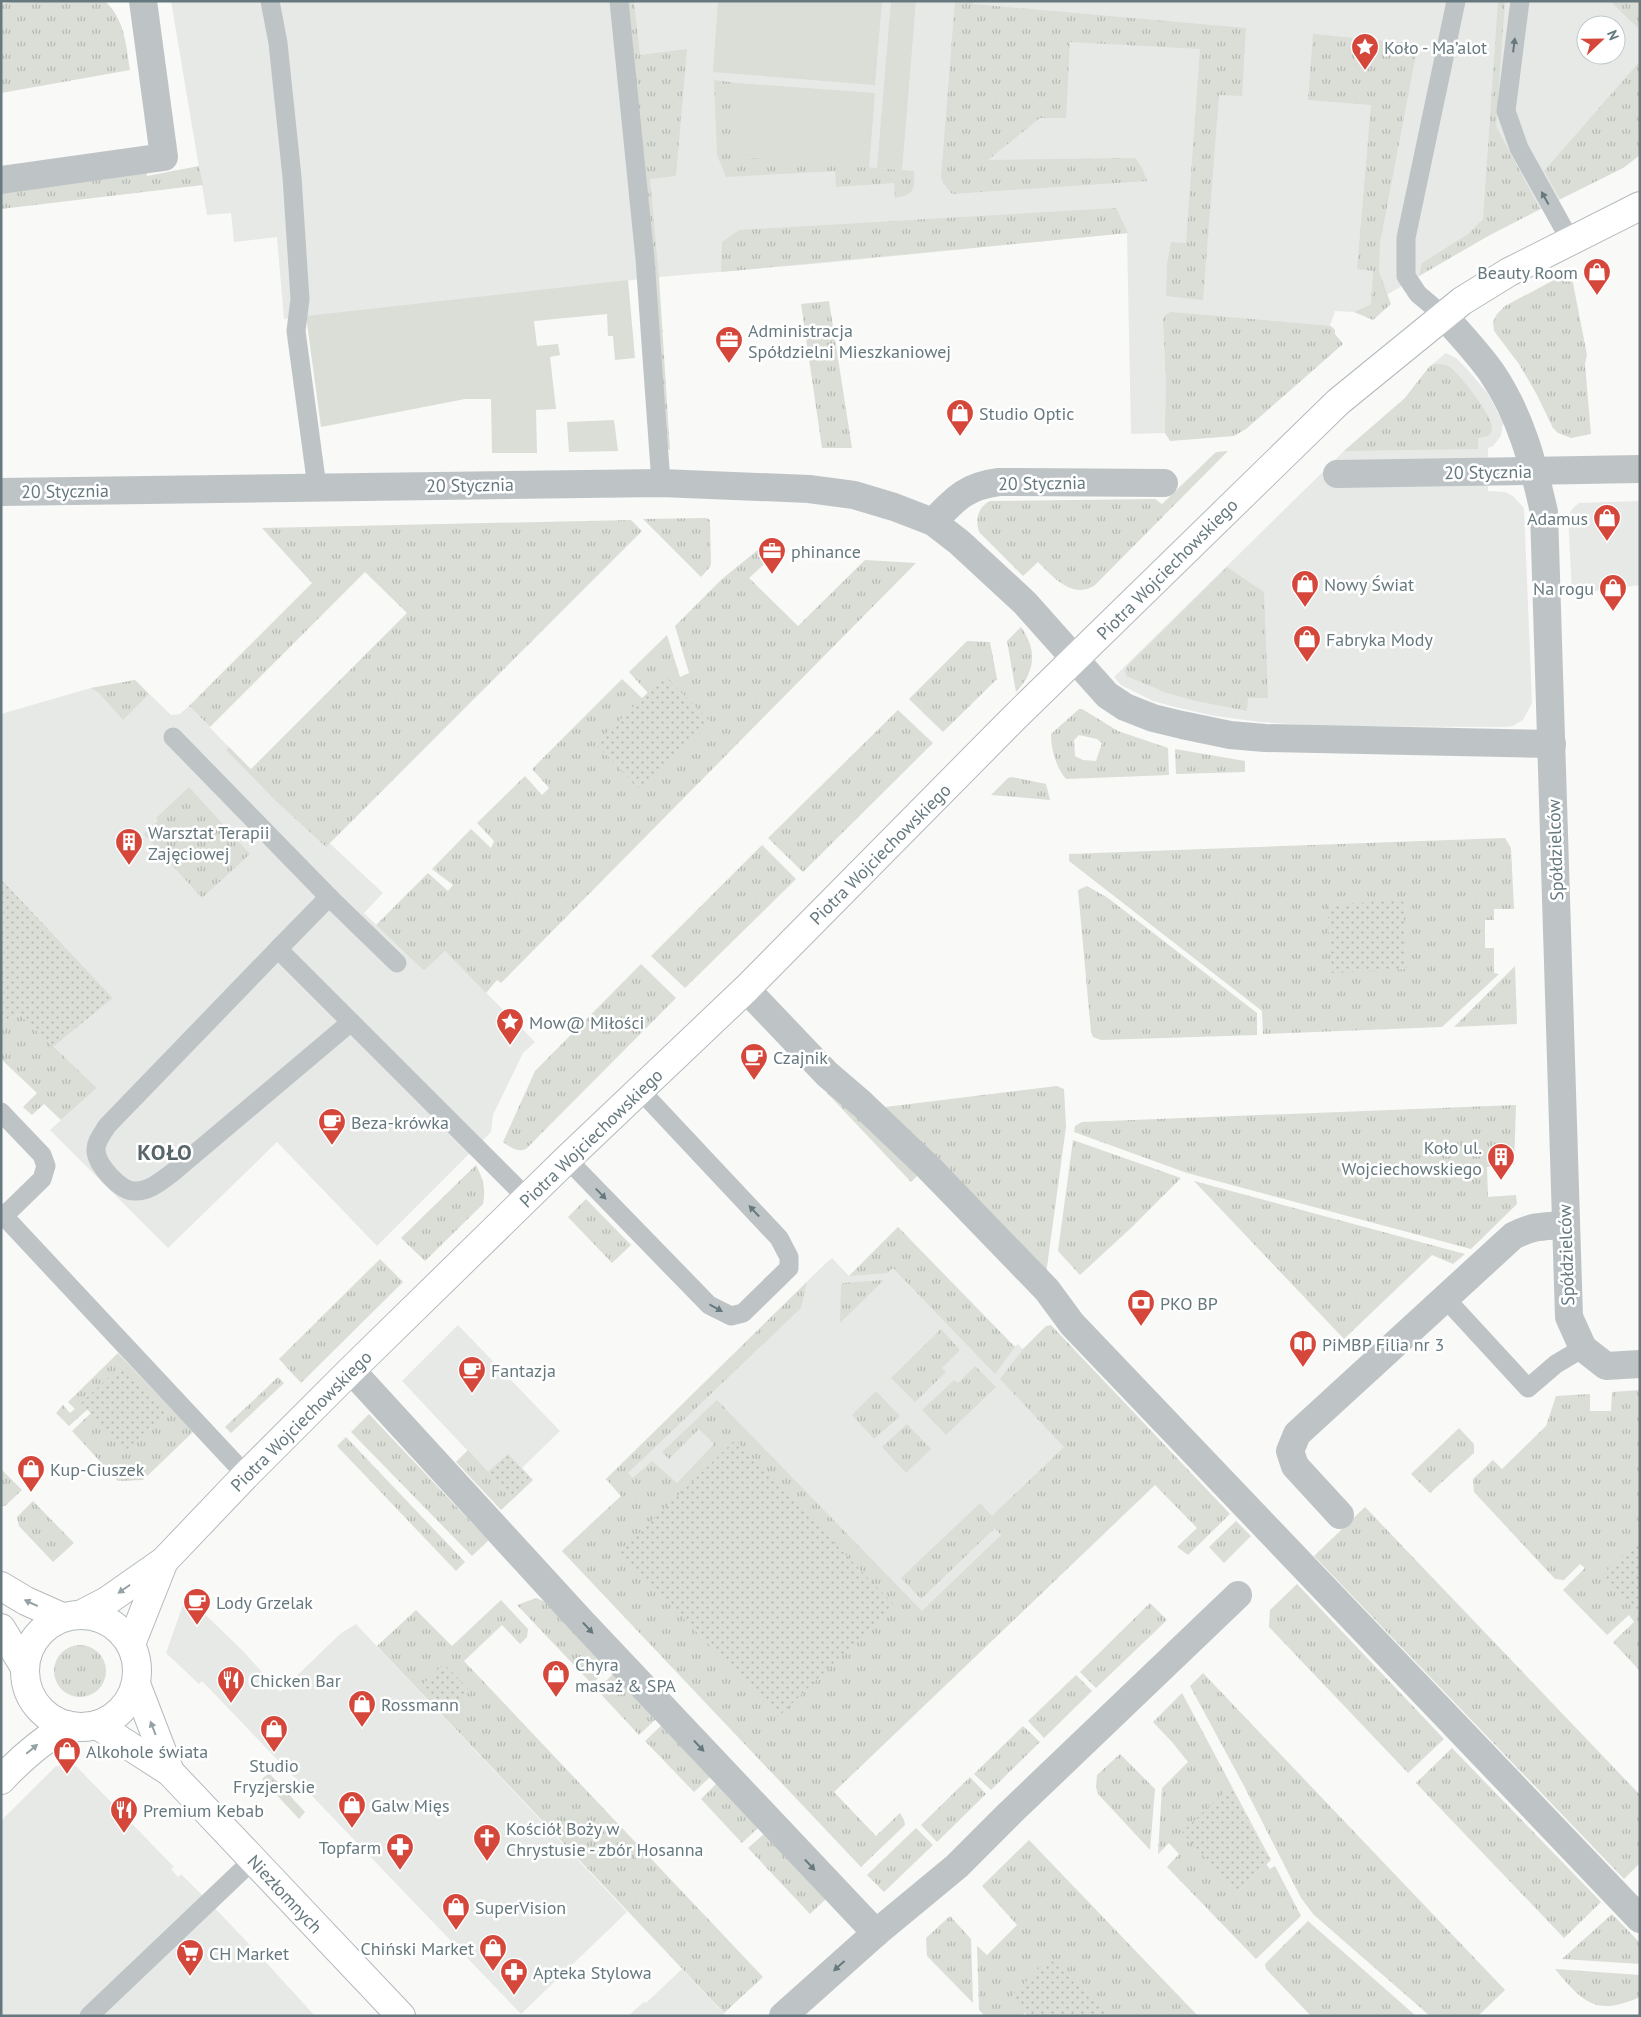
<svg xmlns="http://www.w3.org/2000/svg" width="1641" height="2017" font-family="'PT Sans',sans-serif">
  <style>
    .built { fill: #e7e9e7; fill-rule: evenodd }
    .grass { fill: url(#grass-tufts); fill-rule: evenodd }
    .park { fill: url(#park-dots) }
    .garden { fill: #daded6 }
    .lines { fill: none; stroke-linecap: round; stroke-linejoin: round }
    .secondary-casing { stroke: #b3babd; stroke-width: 30 }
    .lane { stroke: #bec4c6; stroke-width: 19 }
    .street { stroke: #bec4c6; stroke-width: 28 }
    .secondary { stroke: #fff; stroke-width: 28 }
    .oneway { fill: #66797f }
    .oneway2 { fill: #94a1a5 }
    .labels { text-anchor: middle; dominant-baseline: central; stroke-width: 5; stroke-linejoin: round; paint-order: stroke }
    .poi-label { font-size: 18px; fill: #66797f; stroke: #fff; text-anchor: start }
    .street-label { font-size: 18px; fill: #66797f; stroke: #fff }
    .district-label { font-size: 22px; font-weight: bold; letter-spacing: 1px; fill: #58666b; stroke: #fff }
  </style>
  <defs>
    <pattern id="grass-tufts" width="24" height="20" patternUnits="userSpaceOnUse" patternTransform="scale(1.25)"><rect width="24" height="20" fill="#daded6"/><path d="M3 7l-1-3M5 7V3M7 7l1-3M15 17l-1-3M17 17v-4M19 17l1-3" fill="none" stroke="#b5b9b3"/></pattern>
    <pattern id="park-dots" width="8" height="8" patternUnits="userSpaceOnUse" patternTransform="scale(1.25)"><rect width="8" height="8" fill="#daded6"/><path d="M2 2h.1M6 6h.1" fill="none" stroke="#b5b9b3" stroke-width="1.8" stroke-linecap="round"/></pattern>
  </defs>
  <rect width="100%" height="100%" fill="#f9f9f7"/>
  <!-- built -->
  <g class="built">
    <path d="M 171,1 L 1640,1 L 1640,155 L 1623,168 L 1488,236 L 1371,304 L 1354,312 L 1335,311 L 1326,337 L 1165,433 L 1131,434 L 1127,233 L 824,263 L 659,277 L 284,319 L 277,237 L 234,242 L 231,213 L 207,215 ZM 1586,25 L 1616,25 L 1616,55 L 1586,55 Z"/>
    <polygon points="1446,353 1456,358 1467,369 1488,394 1503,423 1501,436 1493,446 1488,448 1488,491 1505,492 1513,496 1524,508 1532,703 1523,720 1513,726 1504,727 1322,726 1260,722 1215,716 1175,707 1153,701 1121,685 1114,677 1344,451 1405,398 1429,367"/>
    <polygon points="1640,501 1640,585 1572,594 1568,516 1573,508 1579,503"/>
    <polygon points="135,680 171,715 180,714 189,706 251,770 383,893 364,913 424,971 445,951 535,1042 523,1053 493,1115 491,1132 377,1246 277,1142 168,1248 50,1130 97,1088 53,1047 113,998 1,879 1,714 91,688"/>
    <polygon points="898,1227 1014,1347 1018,1344 1021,1347 1116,1447 773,1774 562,1551 621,1496 606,1479 827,1262 832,1258 849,1276"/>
    <polygon points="458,1325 560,1431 522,1468 533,1480 513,1499 402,1381"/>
    <polygon points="186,1596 243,1651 280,1692 340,1634 356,1624 627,1912 521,2014 202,1681 199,1684 166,1653"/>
    <polygon points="56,1766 76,1766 174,1867 171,1869 178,1877 181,1874 209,1902 251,1946 315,2016 1,2016 1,1821"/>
    <polygon points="682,1969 726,2016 628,2016 644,2002 646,2003"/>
  </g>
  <!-- grass -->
  <g class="grass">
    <path d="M 17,1 L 105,1 C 125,20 126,45 130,70 L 1,93 L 1,4 Z"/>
    <polygon points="627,1 634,1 640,55 687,49 676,176 650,179 659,277 670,450 666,448 649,208"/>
    <polygon points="955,1 973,1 973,4 1246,28 1242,96 1219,95 1203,300 1166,296 1167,264 1171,242 1186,243 1200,49 1070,42 1066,118 1040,118 988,160 1135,158 1142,168 1147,181 952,194 943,183 941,177"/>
    <polygon points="1498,1 1505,1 1496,126 1540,209 1488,236 1419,276 1422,263 1468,234 1483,219"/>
    <polygon points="1610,1 1640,1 1640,30"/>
    <polygon points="1313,34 1418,44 1380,243 1379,272 1391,304 1373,320 1354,312 1371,304 1373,271 1357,269 1371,105 1308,100"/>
    <polygon points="1640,61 1640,155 1623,168 1560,199 1544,171"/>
    <path d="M 714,80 L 737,83 L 732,156 L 914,171 C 915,190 914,195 895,198 L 894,183 L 836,187 L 835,171 L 726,177 L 717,155 Z"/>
    <polygon points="199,166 203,185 1,209 1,192 145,167 147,176"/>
    <polygon points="1116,208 1128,233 721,272 722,242 739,230"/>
    <polygon points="1567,273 1572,278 1587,355 1585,364 1591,434 1571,438 1558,433 1553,428 1537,395 1519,364 1494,331 1493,322 1497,314 1505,306"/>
    <polygon points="829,301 852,448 822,448 801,304"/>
    <polygon points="1171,312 1331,326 1335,330 1335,334 1343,344 1246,429 1234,436 1170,441 1165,433 1166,383 1163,319 1166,314"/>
    <path d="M 1435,364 C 1441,364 1445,364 1450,367 C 1460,375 1493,416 1492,428 C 1492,436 1485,437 1478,438 L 1478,449 L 1344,451 L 1405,398 L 1429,367 Z"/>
    <path d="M 1228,451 L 1095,585 C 1073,600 1053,577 1038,562 L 1023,576 L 979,532 C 975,519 978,507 990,501 L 1155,499 L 1162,504 L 1216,452 Z"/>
    <polygon points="706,518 710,520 710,523 711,564 710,567 701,577 643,519"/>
    <polygon points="631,520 642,531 326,847 275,800 226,750 229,747 251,769 407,613 365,572 210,727 189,706 312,583 262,528"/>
    <polygon points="759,549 774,551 774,555 749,578 798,626 865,560 916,563 501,983 497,980 486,993 445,951 424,971 376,925 428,873 448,891 453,885 432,869 471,829 491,848 494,841 477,823 525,776 542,795 549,788 532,769 622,679 642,698 648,693 629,672 667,635 680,677 689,673 675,626 722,579"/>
    <polygon points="1227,567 1264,592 1268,698 1248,698 1247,711 1196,701 1167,693 1126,676 1125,669 1128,665"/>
    <path d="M 1021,627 C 1037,650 1036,671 1016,692 L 1007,641 Z"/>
    <polygon points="967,641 990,642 997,679 943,732 909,699"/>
    <polygon points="135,680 149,694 123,720 99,693 91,688"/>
    <path d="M 1079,709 L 1082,709 L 1118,731 L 1168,748 L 1169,775 L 1066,779 C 1056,767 1051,750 1051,734 ZM 1079,735 L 1097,739 L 1102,743 L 1096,761 L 1083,760 L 1075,756 L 1074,740 Z"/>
    <polygon points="898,710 933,743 803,872 768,838"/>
    <polygon points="1175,749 1245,761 1245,772 1176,774"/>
    <polygon points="1012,777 1046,784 1050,800 991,795 1008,778"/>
    <polygon points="189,787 250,854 202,898 144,834 158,821 156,818"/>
    <polygon points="1505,838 1511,848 1514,909 1494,909 1494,920 1485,920 1485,948 1494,948 1494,973 1499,974 1442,1027 1263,1034 1262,1011 1069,861 1069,854"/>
    <polygon points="762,845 796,879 685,988 651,956"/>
    <polygon points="1087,886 1108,898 1257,1013 1257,1035 1101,1040 1093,1037 1091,1032 1078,890"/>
    <path d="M 641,964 L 676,998 L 526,1149 C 517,1153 510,1147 503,1142 L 535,1071 Z"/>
    <polygon points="1515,966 1517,1024 1454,1027"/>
    <polygon points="19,1014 97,1088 61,1120 44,1104 32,1115 23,1107 37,1093 1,1059 1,1023"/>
    <polygon points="1057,1086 1064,1089 1066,1127 1046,1274 885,1107"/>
    <polygon points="827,1093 835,1093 937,1191 934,1193 917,1176 911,1182"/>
    <polygon points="1516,1105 1514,1165 1487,1167 1488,1197 1516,1195 1517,1204 1471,1249 1187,1173 1074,1132 1075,1126 1082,1122"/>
    <polygon points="1073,1140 1181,1178 1133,1226 1080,1275 1058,1251"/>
    <path d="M 476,1165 C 483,1179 486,1188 483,1204 L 425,1261 L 401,1238 Z"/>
    <polygon points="1194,1181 1465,1254 1453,1264 1432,1255 1344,1339"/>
    <polygon points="586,1199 631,1245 612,1263 568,1217"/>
    <polygon points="898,1227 1015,1347 995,1374 893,1268 887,1273 849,1276"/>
    <polygon points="380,1259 403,1282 301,1383 279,1359"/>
    <polygon points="884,1280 840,1323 841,1285 843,1283"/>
    <polygon points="807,1282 801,1308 628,1473 633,1478 652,1461 677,1483 714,1444 699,1429 669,1459 662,1452 717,1400 922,1611 1001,1535 995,1528 921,1599 901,1578 980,1503 992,1516 1064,1447 1000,1379 1023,1349 1046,1326 1051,1325 1230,1514 1188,1555 1177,1547 1197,1528 1155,1485 834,1792 876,1836 900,1813 904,1820 905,1825 861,1867 562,1551 621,1496 606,1479"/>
    <polygon points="941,1329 960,1350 942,1368 946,1372 915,1402 891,1378"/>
    <polygon points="118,1353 193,1432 143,1480 118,1481 72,1431 91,1413 88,1409 69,1426 56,1413 63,1405 70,1413 75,1409 68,1402"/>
    <polygon points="975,1366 996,1387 946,1435 922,1410 954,1380 958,1383"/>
    <polygon points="278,1377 284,1383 231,1433 225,1427"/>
    <polygon points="1640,1390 1640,1671 1613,1642 1634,1622 1629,1615 1607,1635 1563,1590 1585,1568 1580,1564 1564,1580 1555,1579 1474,1492 1473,1479 1493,1460 1502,1469 1546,1426 1556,1396 1590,1394 1590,1411 1611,1411 1612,1392"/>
    <polygon points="876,1391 900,1416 874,1439 852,1415"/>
    <polygon points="369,1414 487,1539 488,1541 472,1556 351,1432"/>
    <polygon points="907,1424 931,1449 906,1473 882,1447"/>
    <polygon points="1459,1428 1474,1444 1474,1453 1430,1493 1411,1474"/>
    <polygon points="346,1437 465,1562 456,1571 337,1446"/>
    <polygon points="468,1450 513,1499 501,1510 456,1462"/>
    <polygon points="1,1469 22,1490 5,1506 1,1506"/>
    <polygon points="33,1501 74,1543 53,1562 19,1526 17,1517"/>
    <polygon points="1365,1507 1640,1795 1640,1863 1624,1879 1314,1556"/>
    <polygon points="1236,1521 1251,1536 1224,1563 1209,1547"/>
    <polygon points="1297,1584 1444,1739 1408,1773 1269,1627 1270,1610"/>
    <polygon points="536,1598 546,1602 609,1667 592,1684 517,1605"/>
    <polygon points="501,1600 528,1629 527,1637 520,1644 502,1625 464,1661 763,1977 724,2013 377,1646 416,1610 452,1646"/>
    <polygon points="1150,1603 1167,1620 1096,1688 1080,1672"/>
    <circle cx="80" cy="1671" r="26"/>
    <polygon points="615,1672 657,1718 639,1735 597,1690"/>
    <polygon points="1203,1673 1505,1990 1478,2016 1430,2016 1314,1915 1301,1898 1243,1784 1190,1686"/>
    <polygon points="1076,1675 1092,1691 1044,1738 1028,1721"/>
    <polygon points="1182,1693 1271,1860 1270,1861 1231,1786 1236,1894 1266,1864 1270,1869 1275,1866 1301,1916 1256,1959 1167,1867 1179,1854 1169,1843 1158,1854 1162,1788 1188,1762 1172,1742 1153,1722"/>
    <polygon points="663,1724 712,1775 694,1792 645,1741"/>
    <polygon points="1023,1726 1040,1742 991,1790 974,1774"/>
    <polygon points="1452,1748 1601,1902 1564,1938 1416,1783"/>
    <polygon points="1120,1754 1155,1789 1150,1850 1098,1794 1096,1787 1097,1775"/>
    <polygon points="269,1773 305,1812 299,1819 262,1779"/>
    <polygon points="970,1777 986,1794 937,1842 921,1825"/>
    <polygon points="717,1783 759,1827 742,1843 701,1799"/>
    <polygon points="916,1828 933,1845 884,1892 867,1875"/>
    <polygon points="765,1833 827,1898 810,1914 748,1848"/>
    <polygon points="1029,1840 1198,2016 1028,2016 1025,2013 1021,2016 985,2016 979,2010 977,1946 987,1955 1017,1925 982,1886"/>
    <polygon points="1612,1914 1640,1943 1640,1964 1562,1959"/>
    <polygon points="950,1916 971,1939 973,2003 927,1956 926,1938"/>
    <polygon points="1308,1921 1416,2016 1311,2016 1266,1969 1265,1964"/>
    <path d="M 1555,1969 L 1640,1975 L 1640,1997 C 1595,2017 1583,2002 1555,1969 Z"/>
  </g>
  <!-- park -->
  <g class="park">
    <polygon points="665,676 711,722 641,790 595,744"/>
    <polygon points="1,879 113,998 53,1047 19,1014 1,1023"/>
    <polygon points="1403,900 1407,969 1332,973 1327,905"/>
    <polygon points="123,1364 167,1411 126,1450 81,1403"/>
    <polygon points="735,1440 894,1605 778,1717 620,1552"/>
    <polygon points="508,1454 533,1480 513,1499 488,1472"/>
    <polygon points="1640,1539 1640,1614 1603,1574"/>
    <polygon points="444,1664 470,1691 448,1713 421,1686"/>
    <polygon points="1231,1786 1270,1861 1236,1894 1182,1832"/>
    <polygon points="1049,1958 1109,2016 1028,2016 1010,1998"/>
  </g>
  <!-- garden -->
  <g class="garden">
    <polygon points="718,1 882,1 875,85 713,72"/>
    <polygon points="891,1 916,1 902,170 877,168"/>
    <polygon points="737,83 875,93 869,168 731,156"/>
    <polygon points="628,280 635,358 615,360 613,336 608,336 607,314 534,321 537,346 558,344 560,355 550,357 556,409 536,410 537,453 492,453 491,399 465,399 321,427 306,316"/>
    <polygon points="614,420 618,451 569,452 567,422"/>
  </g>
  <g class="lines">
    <defs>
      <g id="secondary">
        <polyline points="1,1586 26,1601 62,1617"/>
        <polyline points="82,1614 107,1601 164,1561 246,1475 351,1370 567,1159 746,989 1013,719 1338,402 1462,301 1509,272 1640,206"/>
        <circle cx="81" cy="1671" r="56"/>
        <polyline points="1,1628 24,1666"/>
        <polyline points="131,1644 164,1561"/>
        <polyline points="136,1684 170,1772"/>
        <polyline points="97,1725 170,1772 401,2016"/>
        <path d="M 1,1780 C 21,1758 42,1741 67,1725"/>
      </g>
    </defs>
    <!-- secondary casing -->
    <use href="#secondary" class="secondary-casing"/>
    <!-- lane -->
    <g class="lane">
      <polyline points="270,1 278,43 292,177 300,299 296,331 317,487"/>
      <polyline points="619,1 645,259 661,483"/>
      <polyline points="1520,1 1506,111 1519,148 1570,240"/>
      <polyline points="1443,315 1418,294 1406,276 1406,238 1456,1"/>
      <polyline points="173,737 329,897 278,949 527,1198"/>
      <polyline points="329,897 397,963"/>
      <path d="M 278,949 L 107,1126 C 103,1133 95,1142 96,1151 C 97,1165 120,1191 134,1191 C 149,1192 161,1181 172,1173 L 351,1022"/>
      <polyline points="1,1112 42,1155 46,1166 42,1179 4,1216"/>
      <polyline points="567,1159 709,1305 731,1316 743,1313 789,1268 789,1257 779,1238 640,1090"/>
      <polyline points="1,1213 246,1475"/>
      <polyline points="1445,1298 1528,1388 1556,1364 1583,1348"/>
      <polyline points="89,2016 253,1860"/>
    </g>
    <!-- street -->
    <g class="street">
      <polyline points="1,180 164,157 143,1"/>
      <path d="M 1443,315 C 1460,334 1478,353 1492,373 C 1521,416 1533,463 1544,512 L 1569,1317 L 1583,1348 L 1606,1366 L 1640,1364"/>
      <polyline points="1337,474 1640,469"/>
      <polyline points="1,492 661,483 809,489 854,495 894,507 933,522 959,542 1025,603 1107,695 1125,707 1153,718 1182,725 1230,735 1265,738 1552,744"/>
      <path d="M 933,522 C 955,499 966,486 999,482 L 1164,483"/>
      <polyline points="746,989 827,1074 862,1104 929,1168 1047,1290 1072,1324 1640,1919"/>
      <polyline points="351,1370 582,1622 876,1933"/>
      <path d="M 1340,1515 L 1295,1466 L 1290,1451 L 1297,1434 L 1513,1236 C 1532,1226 1543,1226 1565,1225"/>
      <polyline points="783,2016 876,1933 957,1866 1010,1813 1238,1595"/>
    </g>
    <!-- secondary -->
    <use href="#secondary" class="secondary"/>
  </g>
  <!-- one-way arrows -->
  <defs><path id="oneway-solid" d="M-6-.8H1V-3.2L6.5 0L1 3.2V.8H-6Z" transform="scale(1.25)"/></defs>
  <g class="oneway">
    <use href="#oneway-solid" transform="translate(1514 45) rotate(-83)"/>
    <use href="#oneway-solid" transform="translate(1545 198) rotate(-119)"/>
    <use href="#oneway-solid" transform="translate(601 1194) rotate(46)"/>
    <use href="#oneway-solid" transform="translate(754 1211) rotate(-133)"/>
    <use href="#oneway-solid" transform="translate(716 1308) rotate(29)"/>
    <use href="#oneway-solid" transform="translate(588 1628) rotate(47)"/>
    <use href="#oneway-solid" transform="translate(699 1746) rotate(47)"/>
    <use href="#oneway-solid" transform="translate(810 1865) rotate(47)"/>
    <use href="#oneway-solid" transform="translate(839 1966) rotate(138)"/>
  </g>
  <g class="oneway2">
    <use href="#oneway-solid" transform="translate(124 1589) rotate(145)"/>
    <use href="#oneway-solid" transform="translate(31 1603) rotate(-155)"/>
    <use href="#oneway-solid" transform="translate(153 1728) rotate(-111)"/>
    <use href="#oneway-solid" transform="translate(32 1749) rotate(-40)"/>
  </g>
  <!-- icons -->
  <defs>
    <symbol id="sight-pin" viewBox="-11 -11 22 30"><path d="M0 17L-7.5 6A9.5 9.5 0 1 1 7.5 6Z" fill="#d5473b" stroke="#fff"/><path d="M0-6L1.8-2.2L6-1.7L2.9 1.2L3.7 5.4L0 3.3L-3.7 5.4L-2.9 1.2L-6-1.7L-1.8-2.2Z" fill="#fff"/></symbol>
    <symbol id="shop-pin" viewBox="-11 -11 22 30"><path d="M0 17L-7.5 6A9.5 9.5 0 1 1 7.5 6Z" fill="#d5473b" stroke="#fff"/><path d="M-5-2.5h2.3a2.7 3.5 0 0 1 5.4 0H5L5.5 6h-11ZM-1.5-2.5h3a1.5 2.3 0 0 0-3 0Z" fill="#fff"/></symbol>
    <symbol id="office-pin" viewBox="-11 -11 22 30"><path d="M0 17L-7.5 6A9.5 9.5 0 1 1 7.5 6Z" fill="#d5473b" stroke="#fff"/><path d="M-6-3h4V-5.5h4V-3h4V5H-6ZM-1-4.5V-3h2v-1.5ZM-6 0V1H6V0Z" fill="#fff"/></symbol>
    <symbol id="building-pin" viewBox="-11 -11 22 30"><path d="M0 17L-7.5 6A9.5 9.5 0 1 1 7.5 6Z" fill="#d5473b" stroke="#fff"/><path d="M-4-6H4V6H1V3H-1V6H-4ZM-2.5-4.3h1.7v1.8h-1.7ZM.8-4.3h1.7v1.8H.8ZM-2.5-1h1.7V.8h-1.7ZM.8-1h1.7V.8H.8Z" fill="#fff"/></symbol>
    <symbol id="cafe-pin" viewBox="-11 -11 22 30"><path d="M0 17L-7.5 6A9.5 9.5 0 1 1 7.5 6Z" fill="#d5473b" stroke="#fff"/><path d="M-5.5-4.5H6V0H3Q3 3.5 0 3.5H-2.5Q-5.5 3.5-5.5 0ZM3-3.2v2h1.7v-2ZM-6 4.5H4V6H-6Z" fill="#fff"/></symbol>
    <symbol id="bank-pin" viewBox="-11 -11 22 30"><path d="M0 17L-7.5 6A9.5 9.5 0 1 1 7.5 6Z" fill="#d5473b" stroke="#fff"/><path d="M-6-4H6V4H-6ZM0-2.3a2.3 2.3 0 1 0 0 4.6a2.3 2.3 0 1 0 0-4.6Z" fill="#fff"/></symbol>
    <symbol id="library-pin" viewBox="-11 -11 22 30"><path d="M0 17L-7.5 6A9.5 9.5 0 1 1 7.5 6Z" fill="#d5473b" stroke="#fff"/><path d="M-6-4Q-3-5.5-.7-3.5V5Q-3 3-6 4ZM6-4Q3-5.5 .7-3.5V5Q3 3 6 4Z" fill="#fff"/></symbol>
    <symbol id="restaurant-pin" viewBox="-11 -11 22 30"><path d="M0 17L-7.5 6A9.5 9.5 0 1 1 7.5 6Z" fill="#d5473b" stroke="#fff"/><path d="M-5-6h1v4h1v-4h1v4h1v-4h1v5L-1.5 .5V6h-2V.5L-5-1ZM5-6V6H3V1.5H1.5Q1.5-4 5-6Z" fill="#fff"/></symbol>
    <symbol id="church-pin" viewBox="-11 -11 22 30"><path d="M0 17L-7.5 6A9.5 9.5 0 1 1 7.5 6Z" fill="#d5473b" stroke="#fff"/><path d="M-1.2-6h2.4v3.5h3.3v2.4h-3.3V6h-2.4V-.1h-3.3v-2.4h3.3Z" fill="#fff"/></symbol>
    <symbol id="pharmacy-pin" viewBox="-11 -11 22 30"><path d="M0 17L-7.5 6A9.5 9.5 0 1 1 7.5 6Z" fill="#d5473b" stroke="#fff"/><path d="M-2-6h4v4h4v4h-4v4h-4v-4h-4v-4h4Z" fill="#fff"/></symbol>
    <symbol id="supermarket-pin" viewBox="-11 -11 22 30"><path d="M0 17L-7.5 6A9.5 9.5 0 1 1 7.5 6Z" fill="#d5473b" stroke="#fff"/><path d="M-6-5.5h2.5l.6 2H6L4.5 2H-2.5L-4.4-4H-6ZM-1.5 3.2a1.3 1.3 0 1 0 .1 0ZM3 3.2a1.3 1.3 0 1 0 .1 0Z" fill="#fff"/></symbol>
  </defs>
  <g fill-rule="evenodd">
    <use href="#sight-pin" x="1349" y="31" width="32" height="43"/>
    <use href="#shop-pin" x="1581" y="256" width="32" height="43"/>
    <use href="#office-pin" x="713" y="324" width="32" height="43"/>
    <use href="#shop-pin" x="944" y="397" width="32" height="43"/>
    <use href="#shop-pin" x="1591" y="502" width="32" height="43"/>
    <use href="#office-pin" x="756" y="535" width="32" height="43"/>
    <use href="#shop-pin" x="1289" y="568" width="32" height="43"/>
    <use href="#shop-pin" x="1597" y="572" width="32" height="43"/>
    <use href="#shop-pin" x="1291" y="623" width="32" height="43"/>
    <use href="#building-pin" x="113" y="826" width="32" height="43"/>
    <use href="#sight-pin" x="494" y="1006" width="32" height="43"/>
    <use href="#cafe-pin" x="738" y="1041" width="32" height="43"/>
    <use href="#cafe-pin" x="316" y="1106" width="32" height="43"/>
    <use href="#building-pin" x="1485" y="1141" width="32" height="43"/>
    <use href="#bank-pin" x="1125" y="1287" width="32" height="43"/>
    <use href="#library-pin" x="1287" y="1328" width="32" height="43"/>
    <use href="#cafe-pin" x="456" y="1354" width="32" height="43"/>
    <use href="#shop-pin" x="15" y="1453" width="32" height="43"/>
    <use href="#cafe-pin" x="181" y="1586" width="32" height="43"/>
    <use href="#shop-pin" x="540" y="1658" width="32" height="43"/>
    <use href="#restaurant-pin" x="215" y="1664" width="32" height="43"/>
    <use href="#shop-pin" x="346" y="1688" width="32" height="43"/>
    <use href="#shop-pin" x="258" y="1713" width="32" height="43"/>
    <use href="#shop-pin" x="51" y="1735" width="32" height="43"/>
    <use href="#shop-pin" x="336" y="1789" width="32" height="43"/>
    <use href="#restaurant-pin" x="108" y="1794" width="32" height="43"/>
    <use href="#church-pin" x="471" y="1822" width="32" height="43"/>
    <use href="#pharmacy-pin" x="384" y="1831" width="32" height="43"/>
    <use href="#shop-pin" x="440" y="1891" width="32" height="43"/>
    <use href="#shop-pin" x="477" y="1932" width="32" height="43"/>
    <use href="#supermarket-pin" x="174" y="1937" width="32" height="43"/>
    <use href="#pharmacy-pin" x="498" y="1956" width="32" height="43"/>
  </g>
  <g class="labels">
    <!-- poi labels -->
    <g class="poi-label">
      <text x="1384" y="47">Koło - Ma’alot</text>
      <text x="1578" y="272" text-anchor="end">Beauty Room</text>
      <text x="748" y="330">Administracja<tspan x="748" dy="21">Spółdzielni Mieszkaniowej</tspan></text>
      <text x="979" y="413">Studio Optic</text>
      <text x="1588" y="518" text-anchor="end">Adamus</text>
      <text x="791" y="551">phinance</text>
      <text x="1324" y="584">Nowy Świat</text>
      <text x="1594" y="588" text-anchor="end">Na rogu</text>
      <text x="1326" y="639">Fabryka Mody</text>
      <text x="148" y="832">Warsztat Terapii<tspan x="148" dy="21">Zajęciowej</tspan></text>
      <text x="529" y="1022">Mow@ Miłości</text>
      <text x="773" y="1057">Czajnik</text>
      <text x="351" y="1122">Beza-krówka</text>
      <text x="1482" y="1147" text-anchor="end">Koło ul.<tspan x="1482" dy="21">Wojciechowskiego</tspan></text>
      <text x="1160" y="1303">PKO BP</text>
      <text x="1322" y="1344">PiMBP Filia nr 3</text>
      <text x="491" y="1370">Fantazja</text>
      <text x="50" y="1469">Kup-Ciuszek</text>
      <text x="216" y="1602">Lody Grzelak</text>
      <text x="575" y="1664">Chyra<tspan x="575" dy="21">masaż &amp; SPA</tspan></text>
      <text x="250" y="1680">Chicken Bar</text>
      <text x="381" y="1704">Rossmann</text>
      <text x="86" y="1751">Alkohole świata</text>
      <text x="274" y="1765" text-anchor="middle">Studio<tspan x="274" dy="21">Fryzjerskie</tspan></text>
      <text x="371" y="1805">Galw Mięs</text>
      <text x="143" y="1810">Premium Kebab</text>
      <text x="506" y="1828">Kościół Boży w<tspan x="506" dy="21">Chrystusie - zbór Hosanna</tspan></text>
      <text x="381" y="1847" text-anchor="end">Topfarm</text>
      <text x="475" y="1907">SuperVision</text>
      <text x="474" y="1948" text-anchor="end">Chiński Market</text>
      <text x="209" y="1953">CH Market</text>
      <text x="533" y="1972">Apteka Stylowa</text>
    </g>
    <!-- street labels -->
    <g class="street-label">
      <text transform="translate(1488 472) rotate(-1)">20 Stycznia</text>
      <text transform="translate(1042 483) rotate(-1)">20 Stycznia</text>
      <text transform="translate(470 485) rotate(-1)">20 Stycznia</text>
      <text transform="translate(65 491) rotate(-1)">20 Stycznia</text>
      <text transform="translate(1167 569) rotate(-45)">Piotra Wojciechowskiego</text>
      <text transform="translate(1555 850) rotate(-92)">Spółdzielców</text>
      <text transform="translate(880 854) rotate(-45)">Piotra Wojciechowskiego</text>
      <text transform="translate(591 1138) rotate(-44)">Piotra Wojciechowskiego</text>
      <text transform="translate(1566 1255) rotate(-92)">Spółdzielców</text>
      <text transform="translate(301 1421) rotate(-45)">Piotra Wojciechowskiego</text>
      <text transform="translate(285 1894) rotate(47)">Niezłomnych</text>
    </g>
    <!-- district labels -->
    <g class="district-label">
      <text x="165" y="1152">KOŁO</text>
    </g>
  </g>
  <!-- border -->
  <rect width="1641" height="2017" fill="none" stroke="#66797f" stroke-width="5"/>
  <!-- north arrow -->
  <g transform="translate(1601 40) rotate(68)"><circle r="24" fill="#ffffff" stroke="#c2c9cc"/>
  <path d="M0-4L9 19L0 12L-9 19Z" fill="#d5473b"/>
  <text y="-8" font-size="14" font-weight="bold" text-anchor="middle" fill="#66797f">N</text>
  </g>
</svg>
